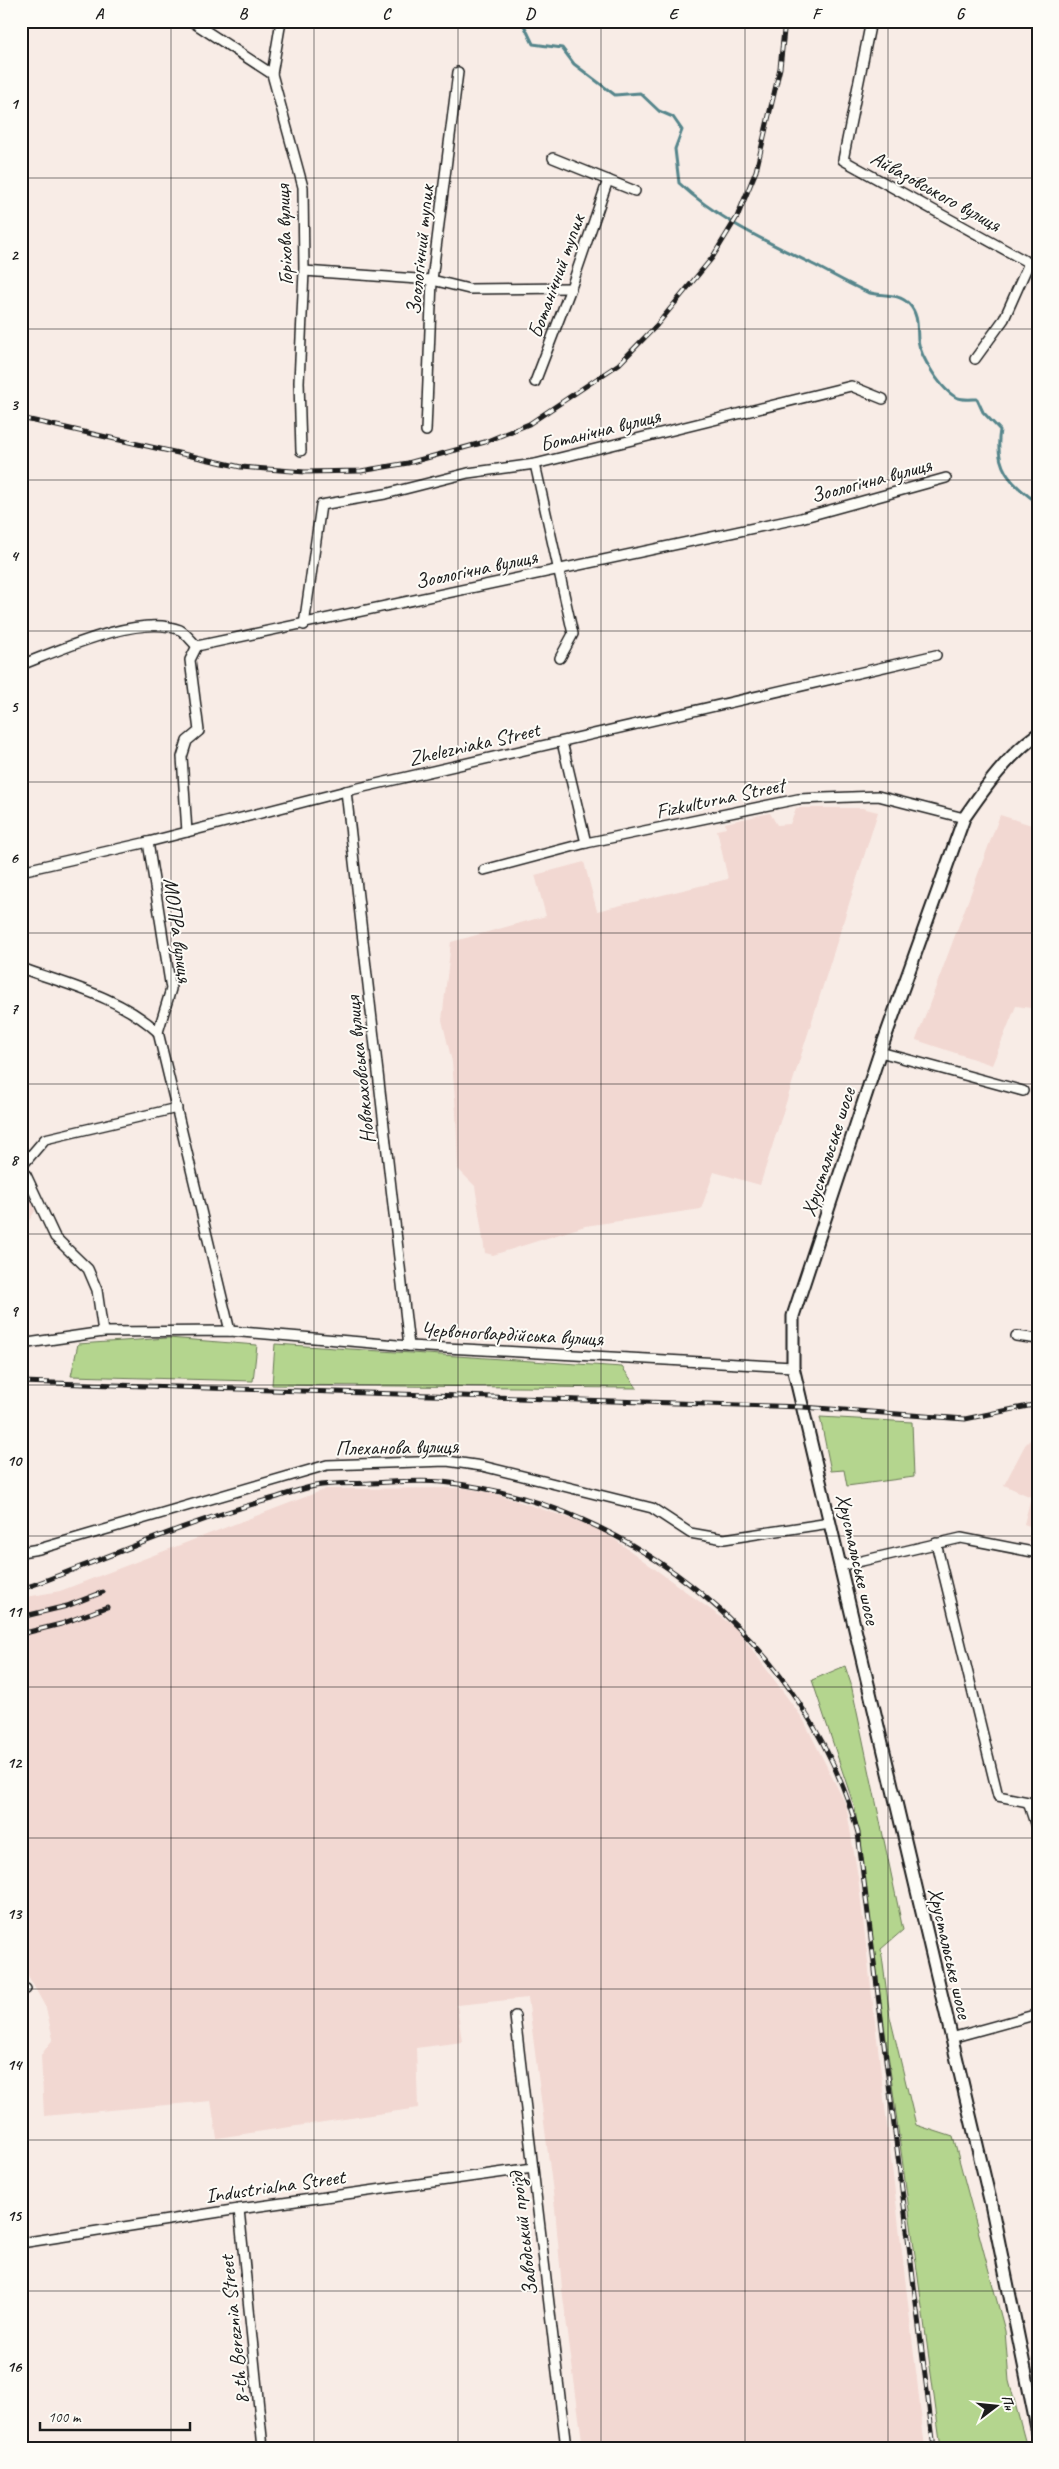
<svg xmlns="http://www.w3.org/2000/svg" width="1059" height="2469" font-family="Caveat,sans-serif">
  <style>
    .built { fill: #f2d8d2 }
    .green { fill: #b4d58e; stroke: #687855 }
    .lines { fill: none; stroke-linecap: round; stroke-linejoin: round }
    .stream { stroke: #54858b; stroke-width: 3 }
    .minor-casing { stroke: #1c1c1c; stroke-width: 12 }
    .tertiary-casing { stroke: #1c1c1c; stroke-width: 15 }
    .minor { stroke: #fdfcf7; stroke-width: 9 }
    .tertiary { stroke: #fdfcf7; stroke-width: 11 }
    .rail-casing { stroke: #1c1c1c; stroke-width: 5 }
    .rail { stroke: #fdfcf7; stroke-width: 3; stroke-dasharray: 9; stroke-linecap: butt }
    .grid { fill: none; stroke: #1c1c1c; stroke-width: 1; stroke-opacity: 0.55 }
    .labels { text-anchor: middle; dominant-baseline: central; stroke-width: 4; stroke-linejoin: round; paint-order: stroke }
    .street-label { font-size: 21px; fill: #1c1c1c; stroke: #fdfcf7 }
    .neatline { fill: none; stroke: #1c1c1c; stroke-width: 2 }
    .grid-label { font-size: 16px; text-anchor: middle; font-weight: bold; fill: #1c1c1c }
  </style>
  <rect width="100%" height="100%" fill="#f8ece6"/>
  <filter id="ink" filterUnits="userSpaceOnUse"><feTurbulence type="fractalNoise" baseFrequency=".02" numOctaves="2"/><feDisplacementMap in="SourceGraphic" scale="10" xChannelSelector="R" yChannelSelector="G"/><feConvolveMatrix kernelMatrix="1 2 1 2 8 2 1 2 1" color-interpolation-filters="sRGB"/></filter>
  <g filter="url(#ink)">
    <!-- built -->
    <g class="built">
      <polygon points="796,808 862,808 878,812 760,1185 714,1172 701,1209 585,1226 493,1255 485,1253 475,1186 458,1169 456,1112 452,1062 442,1020 451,942 546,916 535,875 584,862 597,911 728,879 717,830 726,828 725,823 770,813 777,825 790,824"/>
      <polygon points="1000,815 1038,827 1038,1009 1016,1006 992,1065 916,1040"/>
      <polygon points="21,1185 32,1200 35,1211 21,1233"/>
      <polygon points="1031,1439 1038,1442 1038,1543 1028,1541 1032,1527 1024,1524 1031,1497 1004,1485 1025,1445"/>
      <polygon points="464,1488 493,1493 599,1528 737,1629 803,1719 846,1805 858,1877 925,2448 583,2448 562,2289 555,2208 528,1998 457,2005 462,2042 416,2048 418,2108 217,2138 211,2101 44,2116 41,2055 53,2039 46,2008 21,1963 21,1598 60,1591 326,1489"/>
    </g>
    <!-- green -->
    <g class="green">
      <polygon points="168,1338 257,1345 253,1381 71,1376 78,1344"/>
      <polygon points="275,1344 622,1367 637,1388 272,1385"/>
      <polygon points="820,1417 912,1422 914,1477 847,1486 844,1470 831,1471"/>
      <polygon points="845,1666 851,1684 903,1930 881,1949 890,2017 916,2125 953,2137 1005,2331 1009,2381 1027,2448 941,2448 855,1809 812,1680"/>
    </g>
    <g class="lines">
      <!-- stream -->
      <path class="stream" d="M 522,21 L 533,44 L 562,48 L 574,64 L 615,95 L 640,93 L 659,111 L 673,117 L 682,130 L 675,149 L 679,183 C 717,219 766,241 812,264 C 830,273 848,284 867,292 C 881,297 898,292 909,304 C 919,315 917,327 918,340 C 920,356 942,392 958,398 C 963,400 972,399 977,399 L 983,412 L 1000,430 C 994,466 1009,483 1038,503"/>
      <defs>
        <g id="minor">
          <polyline points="191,21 272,74"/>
          <polyline points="281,21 272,74 303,187 304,271 299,382 301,451"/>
          <polyline points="871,21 843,160 1038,268"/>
          <polyline points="553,158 635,191"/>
          <polyline points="304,271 432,280 469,289 571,288"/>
          <polyline points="975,359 1004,319 1029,263"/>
          <polyline points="535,382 571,288 608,180"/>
          <polyline points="426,431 432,280 458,72"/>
          <polyline points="535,464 573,634 560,658"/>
          <polyline points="304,625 321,505 385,494 468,473 535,464 851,386 883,399"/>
          <path d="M 21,665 C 60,650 140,613 180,630 C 186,633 192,642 197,646 L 801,518 L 946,478"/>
          <polyline points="562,742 586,843"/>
          <polyline points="346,791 409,1346"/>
          <polyline points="187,832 182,757 187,741 199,731 190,660 197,646"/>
          <polyline points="148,842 171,989 158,1032 230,1331"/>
          <polyline points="484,870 586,843 798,799 878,796 964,818"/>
          <polyline points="21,871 148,842 346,791 936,655"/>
          <path d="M 21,968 C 68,985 120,997 158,1032"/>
          <polyline points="880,1052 1023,1091"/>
          <polyline points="21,1167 45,1139 177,1108"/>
          <polyline points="21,1175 26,1175 55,1237 88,1269 97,1290 103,1332"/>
          <polyline points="1016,1336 1038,1339"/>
          <polyline points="21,1344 103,1332 230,1331 409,1346 793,1367"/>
          <polyline points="936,1543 998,1796 1028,1802 1038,1833"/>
          <polyline points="21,1552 39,1549 327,1465 447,1461 482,1466 652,1508 690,1533 724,1539 830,1523"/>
          <polyline points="840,1566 961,1538 1038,1553"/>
          <polyline points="21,1990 26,1989"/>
          <polyline points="515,2016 566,2448"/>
          <polyline points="951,2038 1038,2014"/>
          <polyline points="239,2209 263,2448"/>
          <polyline points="21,2243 239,2209 533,2168"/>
        </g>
        <path id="tertiary" d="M 1038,734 C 1008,755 984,789 964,818 L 880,1052 L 793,1316 L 793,1367 L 991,2204 L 1038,2433"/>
      </defs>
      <!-- minor casing -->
      <use href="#minor" class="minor-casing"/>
      <!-- tertiary casing -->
      <use href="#tertiary" class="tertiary-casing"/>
      <!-- minor -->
      <use href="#minor" class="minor"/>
      <!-- tertiary -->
      <use href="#tertiary" class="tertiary"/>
      <defs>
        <g id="rail">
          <polyline points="21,418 241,467 305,472 361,471 408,463 485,442 529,424 619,364 656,326 712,258 737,217 756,171 780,68 785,21"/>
          <polyline points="21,1382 803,1407 965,1419 1038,1404"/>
          <path d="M 21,1589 C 44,1582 66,1572 88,1564 C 149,1540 208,1516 271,1499 C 285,1495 300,1489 315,1486 C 333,1483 353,1484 371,1483 C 395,1482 419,1480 442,1482 C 634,1502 808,1647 858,1833 L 934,2448"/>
          <polyline points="21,1617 67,1606 103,1592"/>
          <polyline points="21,1634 61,1624 107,1607"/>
        </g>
      </defs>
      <!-- rail casing -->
      <use href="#rail" class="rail-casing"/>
      <!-- rail -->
      <use href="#rail" class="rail"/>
    </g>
  </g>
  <!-- grid -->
  <path class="grid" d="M 171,21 L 171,2448M 314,21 L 314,2448M 458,21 L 458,2448M 601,21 L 601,2448M 745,21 L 745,2448M 888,21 L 888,2448M 21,178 L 1038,178M 21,329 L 1038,329M 21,480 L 1038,480M 21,631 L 1038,631M 21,782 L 1038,782M 21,933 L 1038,933M 21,1084 L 1038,1084M 21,1234 L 1038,1234M 21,1385 L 1038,1385M 21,1536 L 1038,1536M 21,1687 L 1038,1687M 21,1838 L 1038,1838M 21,1989 L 1038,1989M 21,2140 L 1038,2140M 21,2291 L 1038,2291"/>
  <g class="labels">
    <!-- street labels -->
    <g class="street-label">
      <text transform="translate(936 191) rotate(29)">Айвазовського вулиця</text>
      <text transform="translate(284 235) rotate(-92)">Горіхова вулиця</text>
      <text transform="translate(420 250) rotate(-84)">Зоологічний тупик</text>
      <text transform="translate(556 276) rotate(-70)">Ботанічний тупик</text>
      <text transform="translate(600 430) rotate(-14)">Ботанічна вулиця</text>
      <text transform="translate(871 480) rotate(-15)">Зоологічна вулиця</text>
      <text transform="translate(476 569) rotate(-12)">Зоологічна вулиця</text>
      <text transform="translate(474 744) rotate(-13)">Zhelezniaka Street</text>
      <text transform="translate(720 798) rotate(-12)">Fizkulturna Street</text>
      <text transform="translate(178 930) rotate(82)">МОПРа вулиця</text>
      <text transform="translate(360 1070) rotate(-96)">Новокаховська вулиця</text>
      <text transform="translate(828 1152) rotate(-72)">Хрустальське шосе</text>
      <text transform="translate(512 1334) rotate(3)">Червоногвардійська вулиця</text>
      <text transform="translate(397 1447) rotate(-1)">Плеханова вулиця</text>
      <text transform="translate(858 1559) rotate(77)">Хрустальське шосе</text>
      <text transform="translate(950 1953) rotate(77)">Хрустальське шосе</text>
      <text transform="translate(275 2186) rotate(-8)">Industrialna Street</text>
      <text transform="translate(523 2234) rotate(-97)">Заводський проїзд</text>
      <text transform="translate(234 2330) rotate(-96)">8-th Bereznia Street</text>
    </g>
  </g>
  <!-- margin -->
  <rect width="1059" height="2469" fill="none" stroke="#fdfcf7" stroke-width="55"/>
  <!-- north arrow -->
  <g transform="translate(996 2406) rotate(74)" stroke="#fdfcf7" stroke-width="4" paint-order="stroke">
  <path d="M0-4L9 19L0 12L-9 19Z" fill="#1c1c1c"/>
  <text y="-8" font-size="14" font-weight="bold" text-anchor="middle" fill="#1c1c1c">Пн</text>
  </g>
  <!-- scale -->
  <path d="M40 2422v8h150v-8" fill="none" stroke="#1c1c1c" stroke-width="2.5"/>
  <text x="48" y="2422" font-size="15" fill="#1c1c1c" stroke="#fdfcf7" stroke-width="4" paint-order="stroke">100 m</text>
  <rect x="28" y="28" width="1004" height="2414" class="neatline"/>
  <g class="grid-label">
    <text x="99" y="19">A</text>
    <text x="243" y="19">B</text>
    <text x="386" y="19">C</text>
    <text x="530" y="19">D</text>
    <text x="673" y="19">E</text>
    <text x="816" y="19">F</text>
    <text x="960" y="19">G</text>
    <text x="14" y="109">1</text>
    <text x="14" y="260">2</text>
    <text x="14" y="410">3</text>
    <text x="14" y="561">4</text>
    <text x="14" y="712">5</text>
    <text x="14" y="863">6</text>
    <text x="14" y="1014">7</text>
    <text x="14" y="1165">8</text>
    <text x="14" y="1316">9</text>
    <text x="14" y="1466">10</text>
    <text x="14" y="1617">11</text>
    <text x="14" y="1768">12</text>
    <text x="14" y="1919">13</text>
    <text x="14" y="2070">14</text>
    <text x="14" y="2221">15</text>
    <text x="14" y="2372">16</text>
  </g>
</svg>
